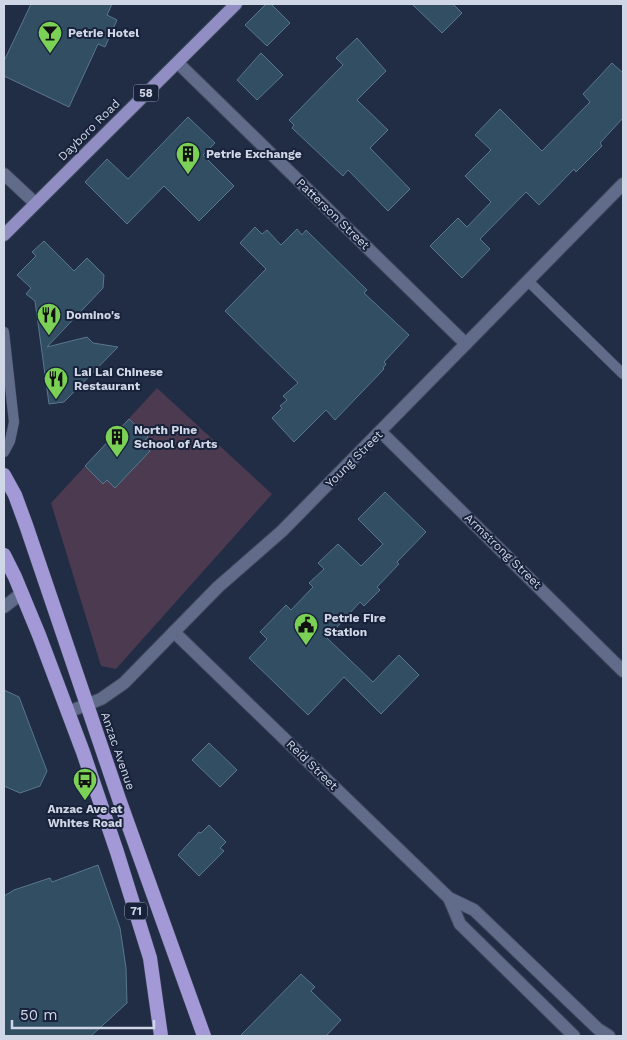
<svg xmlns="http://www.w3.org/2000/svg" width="627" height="1040" font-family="'Work Sans',sans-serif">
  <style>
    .green { fill: #4b3a50 }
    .building { fill: #324e63; stroke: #59778d }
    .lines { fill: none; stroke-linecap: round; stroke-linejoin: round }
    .service-casing { stroke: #3e465c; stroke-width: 11 }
    .minor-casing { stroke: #3e465c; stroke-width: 14 }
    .primary-casing { stroke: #3e465c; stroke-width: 14 }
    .trunk-casing { stroke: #3e465c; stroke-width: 15 }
    .service { stroke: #606c89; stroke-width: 10 }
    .minor { stroke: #606c89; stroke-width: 12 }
    .primary { stroke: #918ec3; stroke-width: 12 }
    .trunk { stroke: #a299d6; stroke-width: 14 }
    .labels { text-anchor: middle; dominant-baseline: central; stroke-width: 4; stroke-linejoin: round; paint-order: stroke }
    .shield { fill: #18223a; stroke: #98a0b2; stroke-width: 1 }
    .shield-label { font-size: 11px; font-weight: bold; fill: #cfd6e6 }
    .poi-label { font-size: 12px; font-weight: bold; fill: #cfd6e6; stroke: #18223a; text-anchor: start }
    .street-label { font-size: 12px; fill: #cfd6e6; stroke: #18223a }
  </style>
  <rect width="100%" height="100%" fill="#212c45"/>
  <!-- green -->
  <polygon class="green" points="157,388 272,494 116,669 101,666 51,503"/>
  <!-- building -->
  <g class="building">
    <polygon points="31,4 112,4 107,15 117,20 105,47 98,44 69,107 4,76 4,61"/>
    <polygon points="266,4 271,4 290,23 267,46 245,25"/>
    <polygon points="412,4 453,4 462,13 442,33"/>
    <polygon points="357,38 386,71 357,100 388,130 370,148 410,189 388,211 348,170 343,176 292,128 294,125 289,120 343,65 336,58"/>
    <polygon points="261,53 283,75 257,100 237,80"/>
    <polygon points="612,63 623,73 623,118 600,143 602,146 576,172 574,169 539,205 526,192 480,239 490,249 462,278 430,246 458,218 467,227 491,202 465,176 491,150 475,135 500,109 542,151 590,102 583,94"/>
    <polygon points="188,117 215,143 203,155 234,186 199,221 164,186 127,224 85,182 107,159 128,179"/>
    <polygon points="255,227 262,234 267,230 281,245 297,229 302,235 306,230 367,290 364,293 409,335 384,362 386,364 383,368 384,369 335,420 326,410 294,442 272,418 282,408 280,406 287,400 283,396 298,383 225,311 266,269 240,243"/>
    <polygon points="44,241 74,271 87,258 104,275 103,288 47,347 87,337 93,343 118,347 64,402 49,404 35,301 26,294 31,288 17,275 36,256 32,252"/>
    <polygon points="129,419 148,437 142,443 150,451 115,488 107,480 103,484 85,466"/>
    <polygon points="385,492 426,532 397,562 399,564 377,587 380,590 364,606 360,602 327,638 373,682 399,655 419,675 381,714 344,677 308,715 249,658 267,639 260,632 286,605 291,610 313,587 309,583 324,569 318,563 338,544 361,566 383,544 358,519"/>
    <polygon points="4,690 19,697 47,771 40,786 20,793 4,786"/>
    <polygon points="209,743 237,770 220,787 192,760"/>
    <polygon points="209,825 226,842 220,848 224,851 199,876 178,855 199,832 201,833"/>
    <polygon points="98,865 120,928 126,968 127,1003 91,1036 4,1036 4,896 14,890 50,878 52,882"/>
    <polygon points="301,974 315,987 311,991 341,1020 326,1036 240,1036"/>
  </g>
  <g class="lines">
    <defs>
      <g id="service">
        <polyline points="528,281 623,374"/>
        <polyline points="4,332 14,422 10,441 4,452"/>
      </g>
      <g id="minor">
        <polyline points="178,63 466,344"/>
        <polyline points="4,174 35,203"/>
        <polyline points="381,432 623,671"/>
        <polyline points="4,607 22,593"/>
        <polyline points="174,632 449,898 474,910 598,1029 609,1036"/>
        <polyline points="68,712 101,699 124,683 218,587 282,531 623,184"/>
        <polyline points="449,898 460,924 574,1036"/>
      </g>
      <polyline id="primary" points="4,235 236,4"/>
      <g id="trunk">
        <polyline points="4,475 15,495 26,525 119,799 204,1036"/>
        <polyline points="4,555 15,577 39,635 83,752 117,852 150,958 161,1036"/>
      </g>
    </defs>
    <!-- service casing -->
    <use href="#service" class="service-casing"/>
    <!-- minor casing -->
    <use href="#minor" class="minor-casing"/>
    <!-- primary casing -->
    <use href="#primary" class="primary-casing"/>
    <!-- trunk casing -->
    <use href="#trunk" class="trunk-casing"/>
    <!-- service -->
    <use href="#service" class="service"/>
    <!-- minor -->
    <use href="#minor" class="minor"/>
    <!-- primary -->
    <use href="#primary" class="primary"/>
    <!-- trunk -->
    <use href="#trunk" class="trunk"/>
  </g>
  <!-- icons -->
  <defs>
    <symbol id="bar-pin" viewBox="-11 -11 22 30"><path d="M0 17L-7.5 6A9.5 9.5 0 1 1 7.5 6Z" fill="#7bd156" stroke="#18223a"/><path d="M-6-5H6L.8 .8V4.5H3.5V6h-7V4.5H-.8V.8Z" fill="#111"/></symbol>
    <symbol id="building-pin" viewBox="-11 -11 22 30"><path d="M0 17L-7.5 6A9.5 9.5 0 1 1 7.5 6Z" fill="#7bd156" stroke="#18223a"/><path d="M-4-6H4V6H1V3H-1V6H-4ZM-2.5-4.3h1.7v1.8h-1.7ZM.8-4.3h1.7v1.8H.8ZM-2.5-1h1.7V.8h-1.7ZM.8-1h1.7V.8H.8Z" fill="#111"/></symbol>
    <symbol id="restaurant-pin" viewBox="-11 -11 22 30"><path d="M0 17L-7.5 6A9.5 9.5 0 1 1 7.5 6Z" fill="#7bd156" stroke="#18223a"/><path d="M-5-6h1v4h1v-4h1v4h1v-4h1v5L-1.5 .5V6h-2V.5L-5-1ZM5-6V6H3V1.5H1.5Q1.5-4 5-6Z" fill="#111"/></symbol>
    <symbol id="civic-pin" viewBox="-11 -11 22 30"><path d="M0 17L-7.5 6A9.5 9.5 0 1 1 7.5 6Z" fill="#7bd156" stroke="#18223a"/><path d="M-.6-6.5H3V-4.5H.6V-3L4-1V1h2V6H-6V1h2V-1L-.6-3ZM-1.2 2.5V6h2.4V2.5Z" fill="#111"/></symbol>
    <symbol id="bus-pin" viewBox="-11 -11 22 30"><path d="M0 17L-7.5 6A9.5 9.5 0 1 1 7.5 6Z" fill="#7bd156" stroke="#18223a"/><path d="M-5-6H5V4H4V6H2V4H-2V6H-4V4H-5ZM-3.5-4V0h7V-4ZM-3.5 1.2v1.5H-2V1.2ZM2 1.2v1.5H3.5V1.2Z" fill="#111"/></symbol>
  </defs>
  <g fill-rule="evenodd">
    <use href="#bar-pin" x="36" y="19" width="28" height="38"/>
    <use href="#building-pin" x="174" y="140" width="28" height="38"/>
    <use href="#restaurant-pin" x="35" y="301" width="28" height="38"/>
    <use href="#restaurant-pin" x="42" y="365" width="28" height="38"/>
    <use href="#building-pin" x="103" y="423" width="28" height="38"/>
    <use href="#civic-pin" x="292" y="611" width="28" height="38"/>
    <use href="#bus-pin" x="71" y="766" width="28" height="38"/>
  </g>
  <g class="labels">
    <!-- shield labels -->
    <g class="shield">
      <rect x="133.5" y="84.5" width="25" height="17" rx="4"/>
      <rect x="125" y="902.5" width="22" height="17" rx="4"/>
    </g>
    <g class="shield-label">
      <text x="146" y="93">58</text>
      <text x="136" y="911">71</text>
    </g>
    <!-- poi labels -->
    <g class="poi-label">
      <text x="68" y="33">Petrie Hotel</text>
      <text x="206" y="154">Petrie Exchange</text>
      <text x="66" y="315">Domino's</text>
      <text x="74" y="372">Lai Lai Chinese<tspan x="74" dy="14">Restaurant</tspan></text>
      <text x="134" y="430">North Pine<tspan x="134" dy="14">School of Arts</tspan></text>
      <text x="324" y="618">Petrie Fire<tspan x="324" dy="14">Station</tspan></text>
      <text x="85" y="809" text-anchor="middle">Anzac Ave at<tspan x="85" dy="14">Whites Road</tspan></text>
    </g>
    <!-- street labels -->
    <g class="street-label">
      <text transform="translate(89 130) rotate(-45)">Dayboro Road</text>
      <text transform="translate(333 214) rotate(44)">Patterson Street</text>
      <text transform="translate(354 459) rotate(-45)">Young Street</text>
      <text transform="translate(503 551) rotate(44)">Armstrong Street</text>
      <text transform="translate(118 751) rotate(71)">Anzac Avenue</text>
      <text transform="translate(312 765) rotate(44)">Reid Street</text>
    </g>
  </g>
  <!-- border -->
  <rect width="627" height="1040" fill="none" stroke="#cfd6e6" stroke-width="10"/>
  <!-- scale -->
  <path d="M12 1020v8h142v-8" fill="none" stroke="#cfd6e6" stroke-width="2.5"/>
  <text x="20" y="1020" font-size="15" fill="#cfd6e6" stroke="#18223a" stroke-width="4" paint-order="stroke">50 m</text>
</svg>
